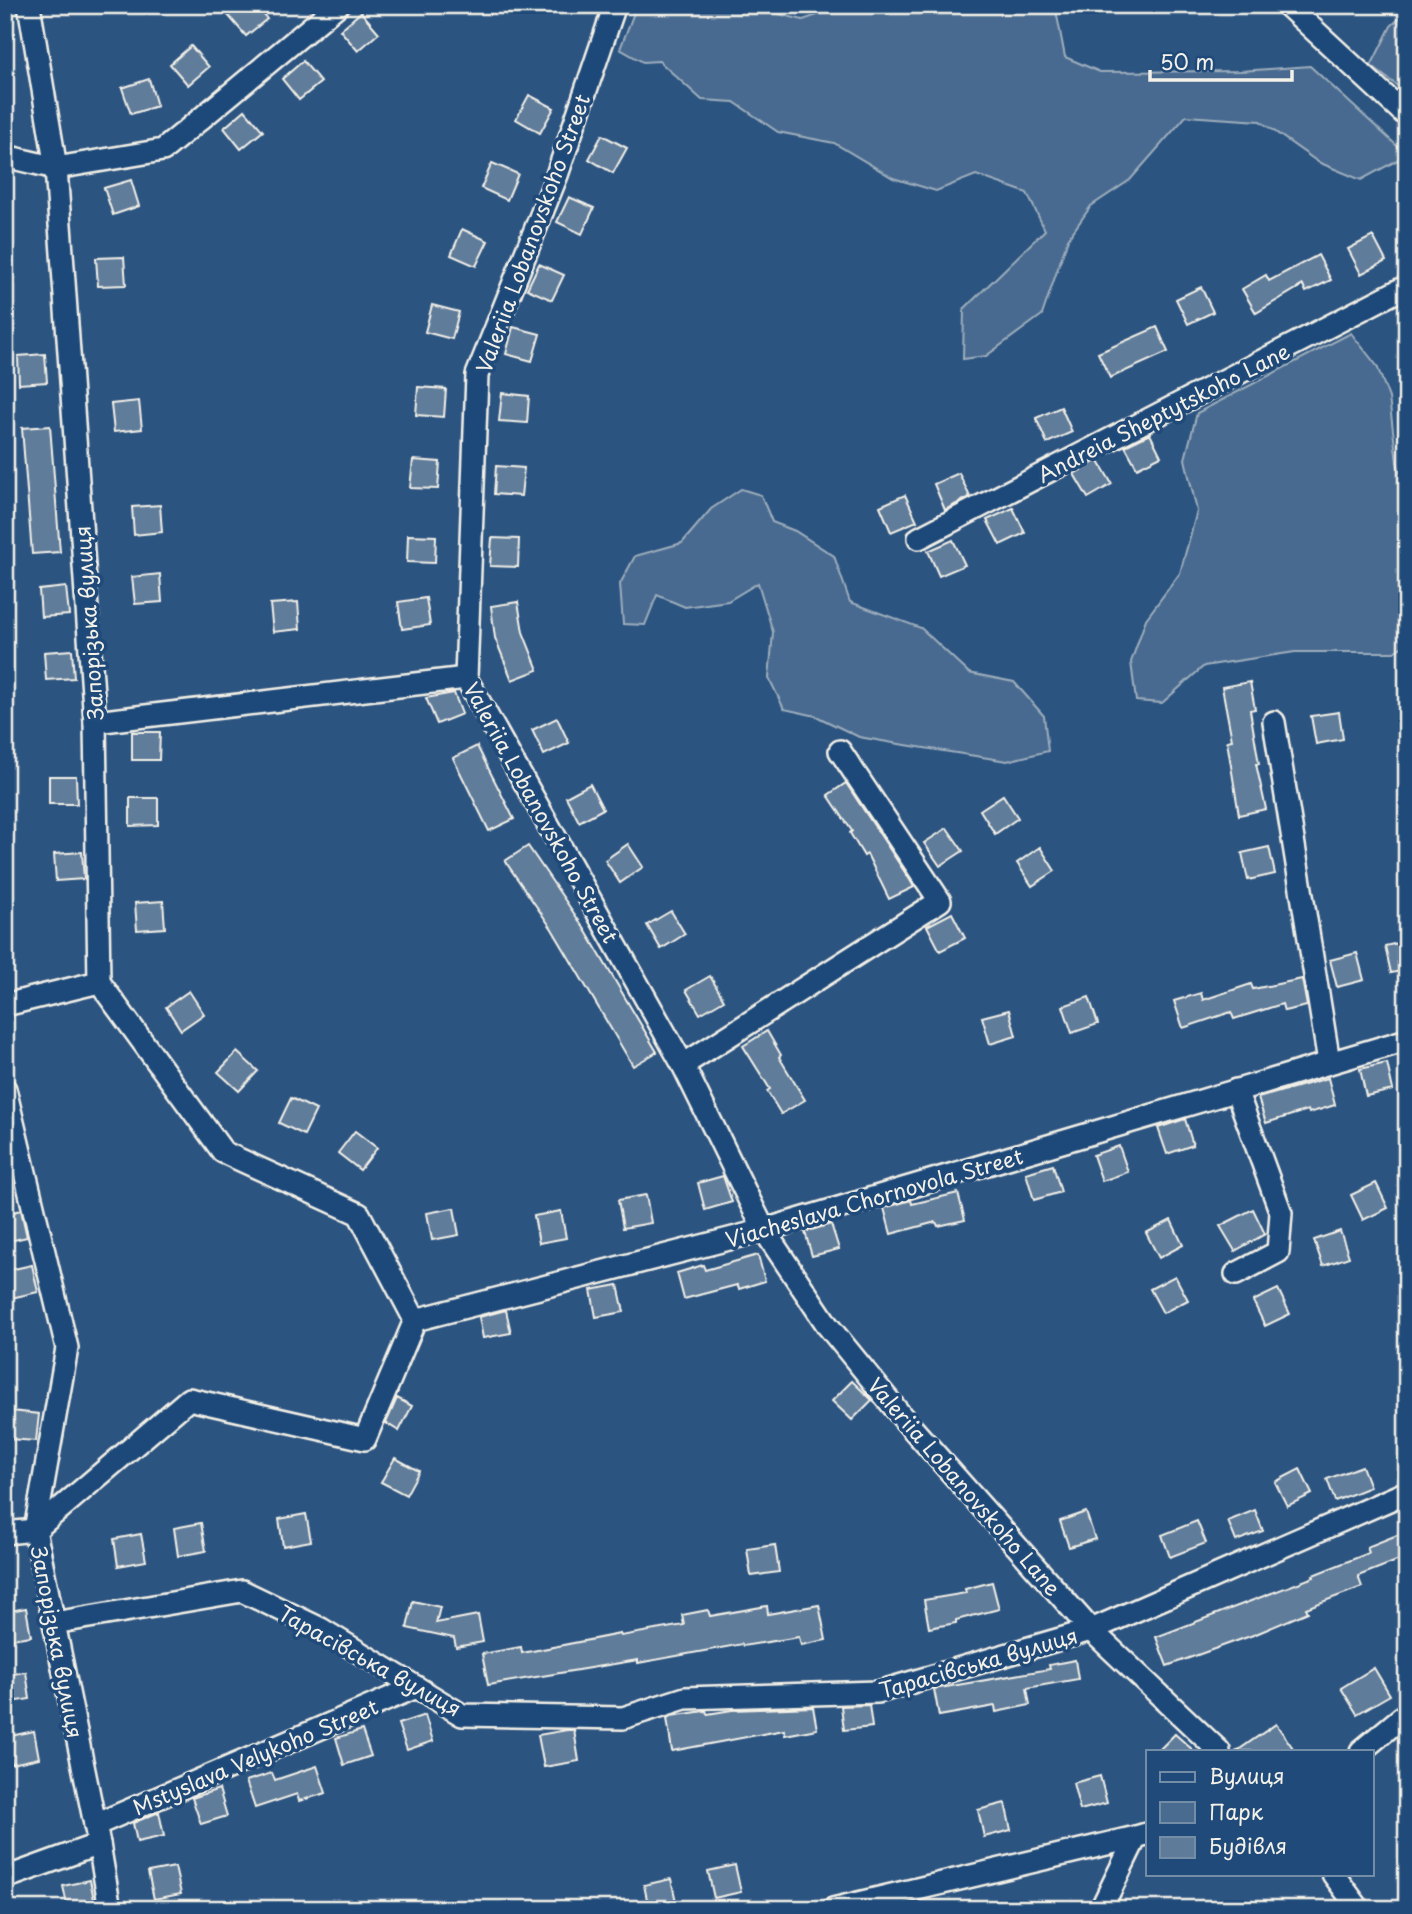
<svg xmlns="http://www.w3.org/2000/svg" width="1412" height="1914" font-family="'Playpen Sans',sans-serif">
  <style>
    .green { fill: #496b90; stroke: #9eaebc; stroke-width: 2 }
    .building { fill: #5e7b9a; stroke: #f4f1e8; stroke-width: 2 }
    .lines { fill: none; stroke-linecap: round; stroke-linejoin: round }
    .minor-casing { stroke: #f4f1e8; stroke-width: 26 }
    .minor { stroke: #1f4a7a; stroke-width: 21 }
    .labels { text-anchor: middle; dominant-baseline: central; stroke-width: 7; stroke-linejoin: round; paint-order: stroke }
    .street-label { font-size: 21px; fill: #f4f1e8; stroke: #1f4a7a }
  </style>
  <rect width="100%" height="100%" fill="#2c5481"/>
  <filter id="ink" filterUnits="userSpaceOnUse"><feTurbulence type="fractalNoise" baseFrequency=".0143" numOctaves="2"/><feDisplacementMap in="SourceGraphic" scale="14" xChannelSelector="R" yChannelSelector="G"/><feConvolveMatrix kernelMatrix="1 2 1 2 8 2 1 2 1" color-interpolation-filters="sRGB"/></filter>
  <g filter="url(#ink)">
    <!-- green -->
    <g class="green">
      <polygon points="637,5 742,5 803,20 846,5 1055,5 1065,57 1100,72 1240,71 1310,66 1407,155 1361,180 1318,162 1260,121 1186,116 1130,180 1091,206 1068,239 1042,315 986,356 963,359 964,309 1045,230 1027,193 976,175 936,191 893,178 834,143 778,132 734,102 702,100 659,61 643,62 620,49"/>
      <polygon points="1407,11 1407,93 1371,66 1391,26"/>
      <polygon points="1351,333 1377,366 1389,398 1397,462 1407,495 1407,643 1394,652 1295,652 1204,666 1162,703 1136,701 1131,662 1146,619 1180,573 1197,511 1185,459 1197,413"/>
      <polygon points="741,489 761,495 772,522 795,531 834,556 850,602 921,628 969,673 1014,682 1044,716 1048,751 1007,761 899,744 859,737 816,716 784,709 769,678 773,632 758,583 728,601 685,607 657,595 645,625 623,624 620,584 635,556 682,543 711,509"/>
    </g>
    <!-- building -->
    <g class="building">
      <polygon points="240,5 256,5 267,19 246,36 228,15"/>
      <polygon points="361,12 379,33 358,51 340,30"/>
      <polygon points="191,46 209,67 188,85 170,64"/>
      <polygon points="303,61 321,82 299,100 282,79"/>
      <polygon points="149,79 157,106 131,114 122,88"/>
      <polygon points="529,95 554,108 540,133 516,119"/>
      <polygon points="245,110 263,131 241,149 224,128"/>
      <polygon points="602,135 627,148 613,173 589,159"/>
      <polygon points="492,163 518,174 507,200 481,188"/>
      <polygon points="131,180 139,206 113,215 104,188"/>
      <polygon points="569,197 594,208 582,234 557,222"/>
      <polygon points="462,229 488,241 476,266 451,255"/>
      <polygon points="1373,236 1386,261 1361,274 1348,249"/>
      <polygon points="1318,255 1331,280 1306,292 1303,285 1256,313 1242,289 1266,275 1269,281"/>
      <polygon points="124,257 126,285 98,286 96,258"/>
      <polygon points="539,264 564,275 552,300 527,289"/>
      <polygon points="1201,287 1213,312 1188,324 1176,299"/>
      <polygon points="432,305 459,312 452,339 425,332"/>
      <polygon points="513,327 540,334 532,361 506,354"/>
      <polygon points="1157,327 1168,352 1110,378 1098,353"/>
      <polygon points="45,354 47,382 19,384 18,356"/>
      <polygon points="418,387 446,389 444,417 416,415"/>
      <polygon points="502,393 529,396 527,423 499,421"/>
      <polygon points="139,401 142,429 114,432 111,404"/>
      <polygon points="1061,407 1072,432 1047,443 1036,418"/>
      <polygon points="50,426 60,552 32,554 22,428"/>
      <polygon points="1150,434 1161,456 1137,468 1125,446"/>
      <polygon points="413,460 440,462 438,489 410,488"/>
      <polygon points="1098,460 1112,484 1088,498 1074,474"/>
      <polygon points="496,466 524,468 521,496 494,494"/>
      <polygon points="959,473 970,497 945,510 934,484"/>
      <polygon points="905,495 917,521 891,532 880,506"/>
      <polygon points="160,505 162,532 134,535 132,507"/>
      <polygon points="1013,508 1025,533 1000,545 987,520"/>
      <polygon points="408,535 436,536 435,563 407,562"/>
      <polygon points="492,538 519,539 518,567 490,566"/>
      <polygon points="953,540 965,565 939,576 928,551"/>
      <polygon points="160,574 162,602 135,604 132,577"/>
      <polygon points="66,587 69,615 41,617 39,590"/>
      <polygon points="426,598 430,625 402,629 398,602"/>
      <polygon points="298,602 300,629 273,632 270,604"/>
      <polygon points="518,602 523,632 538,670 512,680 495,638 491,606"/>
      <polygon points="72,650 74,678 46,680 44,652"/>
      <polygon points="1250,682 1255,709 1250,710 1259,764 1256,764 1266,809 1239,815 1227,741 1232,740 1222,687"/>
      <polygon points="454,693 462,714 437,724 426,698"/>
      <polygon points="1339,712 1343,739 1316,744 1311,716"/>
      <polygon points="557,718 569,743 544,755 532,730"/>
      <polygon points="132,732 160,732 159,760 132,760"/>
      <polygon points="477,746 514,819 489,831 453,758"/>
      <polygon points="49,776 76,776 77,804 49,804"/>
      <polygon points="846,783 910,880 914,887 889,899 867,854 864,856 850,833 852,831 828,795"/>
      <polygon points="590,784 603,809 579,822 566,797"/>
      <polygon points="1003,795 1018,818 995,834 980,810"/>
      <polygon points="130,798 158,798 158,825 130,826"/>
      <polygon points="947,828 963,851 940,866 924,843"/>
      <polygon points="628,844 643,867 620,883 605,860"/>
      <polygon points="528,846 584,928 657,1052 633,1066 552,929 505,861"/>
      <polygon points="1040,847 1055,871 1032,886 1017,863"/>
      <polygon points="1269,847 1275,874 1248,880 1242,853"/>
      <polygon points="82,852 84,879 56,881 54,854"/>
      <polygon points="163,901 165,928 137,930 135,903"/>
      <polygon points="671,911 685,934 661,949 647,925"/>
      <polygon points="952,913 965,938 940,951 927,926"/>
      <polygon points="1407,941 1407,970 1391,973 1385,946"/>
      <polygon points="1357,953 1364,980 1337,987 1330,960"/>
      <polygon points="710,976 724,1000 700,1014 686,990"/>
      <polygon points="1302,979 1307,1006 1284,1011 1282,1004 1234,1019 1231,1012 1183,1028 1174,1001 1201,993 1203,1000 1251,984 1253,989"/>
      <polygon points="189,991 204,1014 181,1030 166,1007"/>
      <polygon points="1089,997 1098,1024 1072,1033 1063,1006"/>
      <polygon points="1009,1010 1016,1036 990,1044 982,1017"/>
      <polygon points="767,1031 781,1055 779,1057 805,1100 781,1114 767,1091 770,1089 743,1046"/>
      <polygon points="237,1052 258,1071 239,1091 218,1072"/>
      <polygon points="1387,1063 1393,1090 1366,1096 1360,1069"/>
      <polygon points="1328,1078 1335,1105 1309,1113 1308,1110 1266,1123 1258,1098"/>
      <polygon points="291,1098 316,1110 304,1135 279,1123"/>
      <polygon points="1185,1119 1193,1145 1167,1154 1158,1128"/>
      <polygon points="355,1131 377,1148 360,1170 338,1153"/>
      <polygon points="1119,1146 1128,1172 1102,1181 1093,1155"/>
      <polygon points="1053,1165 1061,1192 1034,1200 1026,1173"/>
      <polygon points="723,1176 732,1202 705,1210 698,1183"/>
      <polygon points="1376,1183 1388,1208 1363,1220 1351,1195"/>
      <polygon points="958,1193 965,1220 938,1226 936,1222 891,1234 884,1208 911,1200 912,1204"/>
      <polygon points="646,1195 651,1223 623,1228 618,1200"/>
      <polygon points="454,1208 459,1235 432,1240 427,1213"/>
      <polygon points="1253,1209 1265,1234 1235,1251 1220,1226"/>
      <polygon points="21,1210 27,1237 5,1242 5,1214"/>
      <polygon points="561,1211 566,1238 539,1243 534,1216"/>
      <polygon points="1171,1220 1183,1245 1159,1258 1146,1233"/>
      <polygon points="831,1224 839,1249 812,1256 805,1232"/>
      <polygon points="1340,1231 1349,1257 1323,1266 1314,1240"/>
      <polygon points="758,1255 765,1281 739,1289 737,1285 684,1299 677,1273 703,1265 705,1270"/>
      <polygon points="32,1265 38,1292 11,1298 5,1271"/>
      <polygon points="1175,1276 1188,1300 1163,1313 1150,1289"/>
      <polygon points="618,1285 624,1312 596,1317 591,1290"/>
      <polygon points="1278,1289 1290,1314 1265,1326 1253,1301"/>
      <polygon points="506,1310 511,1333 483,1338 479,1317"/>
      <polygon points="852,1381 872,1400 852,1420 832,1401"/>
      <polygon points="397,1398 412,1406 399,1431 386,1423"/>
      <polygon points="11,1411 39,1414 36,1441 9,1439"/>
      <polygon points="395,1458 419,1471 406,1495 381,1482"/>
      <polygon points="1362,1466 1370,1487 1335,1501 1327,1479"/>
      <polygon points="1300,1469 1312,1494 1287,1506 1275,1482"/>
      <polygon points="1255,1510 1263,1531 1236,1541 1228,1521"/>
      <polygon points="1086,1512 1095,1539 1069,1547 1060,1521"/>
      <polygon points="306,1514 311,1541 283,1546 279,1519"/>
      <polygon points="1197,1521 1206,1543 1170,1557 1162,1535"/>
      <polygon points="201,1523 206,1551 178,1556 174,1528"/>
      <polygon points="1402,1533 1407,1546 1407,1557 1358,1576 1362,1587 1306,1608 1308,1612 1256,1634 1167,1666 1156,1637 1314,1577 1313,1575 1369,1553 1367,1547"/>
      <polygon points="141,1534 146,1561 118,1566 114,1539"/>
      <polygon points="775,1545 779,1572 751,1576 747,1549"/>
      <polygon points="992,1582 999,1609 956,1620 956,1623 929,1628 924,1600 966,1593 965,1589"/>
      <polygon points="413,1601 440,1607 436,1623 478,1615 483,1642 456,1647 454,1638 407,1628"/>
      <polygon points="819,1605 826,1640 801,1645 799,1637 743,1646 742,1644 638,1663 638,1660 488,1685 482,1654 521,1647 522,1653 620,1634 621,1636 684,1625 682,1615 708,1610 710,1616 767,1606 768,1614"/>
      <polygon points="26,1608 31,1636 5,1640 5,1612"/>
      <polygon points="1075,1660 1078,1679 1027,1688 1030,1705 996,1712 995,1706 939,1716 934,1689 1050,1669 1049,1665"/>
      <polygon points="1374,1668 1390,1695 1357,1714 1341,1688"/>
      <polygon points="26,1672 30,1699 5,1703 5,1675"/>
      <polygon points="869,1705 872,1727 844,1730 841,1706"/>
      <polygon points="813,1707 817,1729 785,1735 784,1730 672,1751 667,1718 671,1716 704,1711 706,1710 707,1714 732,1710"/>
      <polygon points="425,1715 433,1741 407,1750 398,1724"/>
      <polygon points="1276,1724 1295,1751 1237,1751"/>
      <polygon points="362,1730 371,1756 344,1765 336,1738"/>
      <polygon points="567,1730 574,1730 579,1761 544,1767 538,1735"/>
      <polygon points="34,1731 39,1758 12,1764 6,1737"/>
      <polygon points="1175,1734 1194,1751 1158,1751"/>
      <polygon points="317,1766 326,1793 299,1801 297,1794 255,1808 246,1781 272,1773 275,1780"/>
      <polygon points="1100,1776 1107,1803 1080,1810 1073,1783"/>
      <polygon points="219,1789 227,1816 201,1824 192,1798"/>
      <polygon points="1005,1803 1011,1830 984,1837 978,1810"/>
      <polygon points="159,1812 164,1836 137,1842 133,1823"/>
      <polygon points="735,1865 741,1892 714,1898 708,1871"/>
      <polygon points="175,1867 181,1894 154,1899 148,1872"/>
      <polygon points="671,1879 677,1906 649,1909 644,1885"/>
      <polygon points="90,1880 96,1909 68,1909 63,1886"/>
    </g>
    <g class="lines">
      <defs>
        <g id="minor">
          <polyline points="615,5 557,175 477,375 466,678 683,1065 764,1230 828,1326 903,1418 1091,1630 1219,1751"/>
          <polyline points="1287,5 1407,116"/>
          <polyline points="5,156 56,168 163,150 338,5"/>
          <polyline points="919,538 1407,286"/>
          <polyline points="95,722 466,678"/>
          <polyline points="1274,722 1329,1062"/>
          <polyline points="5,1005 99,982 95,722 56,168 29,5"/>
          <polyline points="683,1065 940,901 840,751"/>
          <polyline points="5,1089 67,1348 35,1530 99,1844 110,1909"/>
          <polyline points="1236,1090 1281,1213 1278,1252 1236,1274"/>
          <polyline points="415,1320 764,1230 1407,1040"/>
          <polyline points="5,1533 35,1530 189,1399 365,1439 415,1320 359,1214 223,1152 99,982"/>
          <polyline points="54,1623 242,1591 321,1629 462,1715 623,1718 685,1698 878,1692 1091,1630 1407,1492"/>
          <polyline points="1361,1751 1407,1713"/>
          <polyline points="95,1825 416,1687"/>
          <polyline points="1333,1874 1359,1909"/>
          <polyline points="5,1878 99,1844"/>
          <polyline points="833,1909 1136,1837"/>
          <polyline points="1101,1909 1136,1837 1146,1834"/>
        </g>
      </defs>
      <!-- minor casing -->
      <use href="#minor" class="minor-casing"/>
      <!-- minor -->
      <use href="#minor" class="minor"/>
    </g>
  </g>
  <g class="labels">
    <!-- street labels -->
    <g class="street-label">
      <text transform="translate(532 233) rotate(-70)">Valeriia Lobanovskoho Street</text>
      <text transform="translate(1163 412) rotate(-27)">Andreia Sheptytskoho Lane</text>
      <text transform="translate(88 623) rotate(-94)">Запорізька вулиця</text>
      <text transform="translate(542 812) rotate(61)">Valeriia Lobanovskoho Street</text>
      <text transform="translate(874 1197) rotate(-16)">Viacheslava Chornovola Street</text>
      <text transform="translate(965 1486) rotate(49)">Valeriia Lobanovskoho Lane</text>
      <text transform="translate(58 1642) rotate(79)">Запорізька вулиця</text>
      <text transform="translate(370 1660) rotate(29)">Тарасівська вулиця</text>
      <text transform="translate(978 1662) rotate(-16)">Тарасівська вулиця</text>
      <text transform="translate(255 1756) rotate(-23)">Mstyslava Velykoho Street</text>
    </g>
  </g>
  <!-- margin -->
  <rect width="1412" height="1914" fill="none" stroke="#1f4a7a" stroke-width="28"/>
  <rect x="14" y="14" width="1384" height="1886" fill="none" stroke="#f4f1e8" stroke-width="2.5" filter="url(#ink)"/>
  <!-- legend -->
  <rect x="1146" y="1750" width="228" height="126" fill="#1f4a7a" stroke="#748da6" stroke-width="2"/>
  <rect x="1160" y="1772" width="35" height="10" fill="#1f4a7a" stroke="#748da6" stroke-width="2"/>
  <text x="1209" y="1784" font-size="21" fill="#f4f1e8">Вулиця</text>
  <rect x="1160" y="1802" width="35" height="21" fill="#496b90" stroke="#748da6" stroke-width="2"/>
  <text x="1209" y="1820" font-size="21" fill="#f4f1e8">Парк</text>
  <rect x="1160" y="1837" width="35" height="21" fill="#5e7b9a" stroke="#748da6" stroke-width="2"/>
  <text x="1209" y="1854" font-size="21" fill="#f4f1e8">Будівля</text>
  <!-- scale -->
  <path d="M1150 70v10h142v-10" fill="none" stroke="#f4f1e8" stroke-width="3.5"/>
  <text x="1160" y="70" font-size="21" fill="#f4f1e8" stroke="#1f4a7a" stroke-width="5" paint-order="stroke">50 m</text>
</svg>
